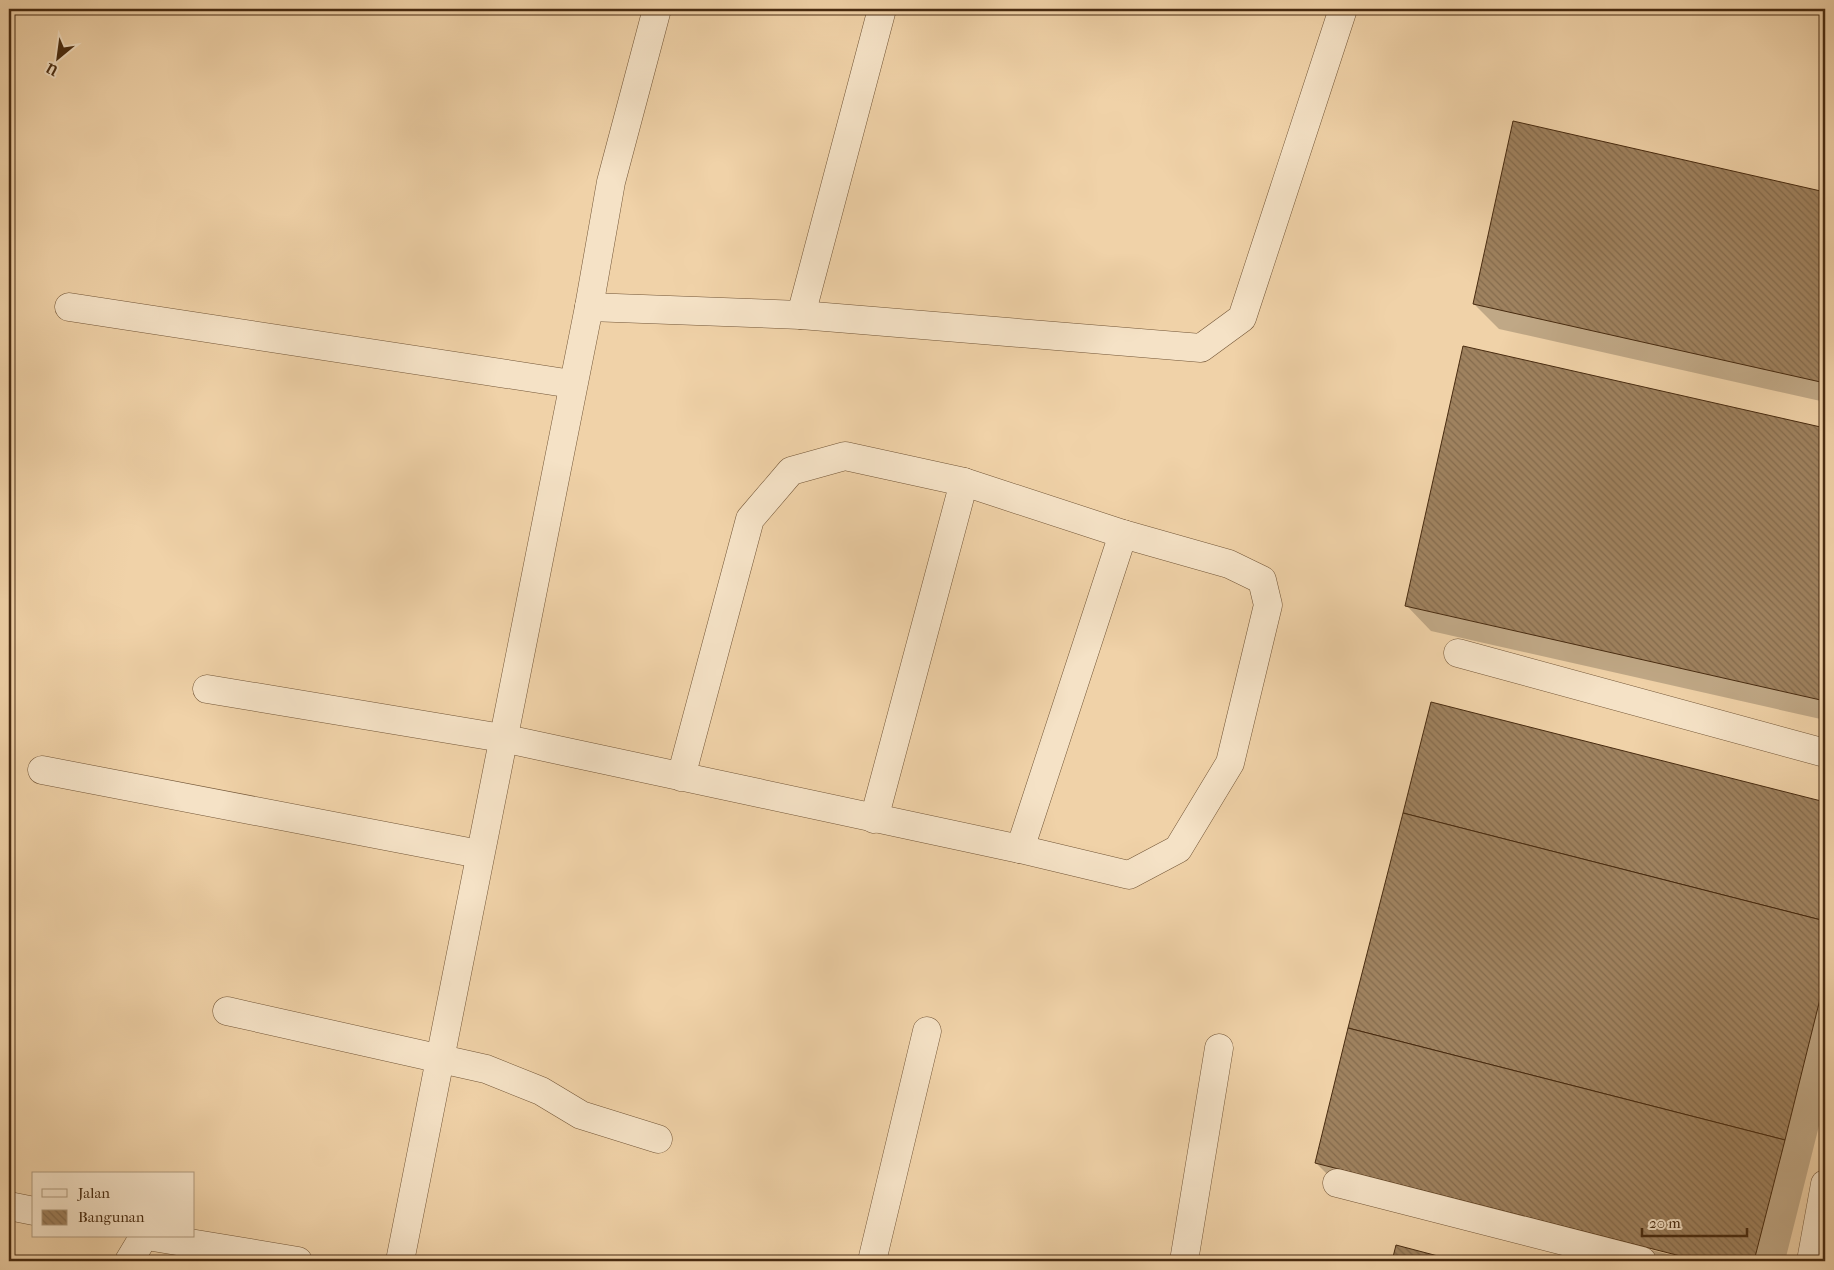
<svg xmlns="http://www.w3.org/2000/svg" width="1834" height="1270" font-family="'IM FELL French Canon',serif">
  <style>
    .shadow { fill: #0003 }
    .building { fill: url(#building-back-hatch); stroke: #482b10 }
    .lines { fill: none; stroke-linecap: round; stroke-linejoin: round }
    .minor-casing { stroke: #725536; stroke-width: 29 }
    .minor { stroke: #f5e2c6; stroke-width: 28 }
  </style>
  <defs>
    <pattern id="building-back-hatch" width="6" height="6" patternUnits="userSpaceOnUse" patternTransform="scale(1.25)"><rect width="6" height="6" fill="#9f825f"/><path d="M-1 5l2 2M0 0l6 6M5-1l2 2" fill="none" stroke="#846b4d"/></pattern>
  </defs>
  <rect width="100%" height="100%" fill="#f0d2a8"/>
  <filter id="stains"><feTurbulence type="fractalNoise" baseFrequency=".004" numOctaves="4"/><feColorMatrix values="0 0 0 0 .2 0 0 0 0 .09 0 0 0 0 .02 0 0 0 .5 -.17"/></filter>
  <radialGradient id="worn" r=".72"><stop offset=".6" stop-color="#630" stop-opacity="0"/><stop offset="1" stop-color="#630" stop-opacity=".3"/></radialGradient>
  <!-- shadow -->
  <g class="shadow">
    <polygon points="1514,123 1825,193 1825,402 1499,329 1474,304"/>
    <polygon points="1464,347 1825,430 1825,720 1431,631 1406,605"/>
    <polygon points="1432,703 1825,803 1825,1102 1785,1261 1705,1261 1344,1169 1344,1172 1695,1261 1630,1261 1341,1188 1316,1163"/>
    <polygon points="1397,1247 1452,1261 1393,1261"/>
  </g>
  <!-- building -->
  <g class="building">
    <polygon points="1513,121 1825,192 1825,383 1473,304"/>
    <polygon points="1463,346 1825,428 1825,701 1405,606"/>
    <polygon points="1431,702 1825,802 1825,921 1403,813"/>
    <polygon points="1403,813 1825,921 1825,979 1785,1140 1348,1028"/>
    <polygon points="1348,1028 1785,1140 1754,1261 1700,1261 1315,1163"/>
    <polygon points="1396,1245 1457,1261 1392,1261"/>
  </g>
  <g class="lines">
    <defs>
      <g id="minor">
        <polyline points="69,307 572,384"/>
        <polyline points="589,307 801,315 1201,348 1242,318 1343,9"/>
        <polyline points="801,315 882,9"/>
        <polyline points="1458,653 1825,753"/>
        <polyline points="207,689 502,738 1020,849 1129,875 1178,849 1230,763 1268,605 1262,580 1229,564 1123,534 964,482 845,456 791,471 750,519 681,777"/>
        <polyline points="42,770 479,854"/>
        <polyline points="874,819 964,482"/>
        <polyline points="1020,849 1123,534"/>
        <polyline points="227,1011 486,1069 541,1091 581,1115 658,1139"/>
        <polyline points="1337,1183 1642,1261"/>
        <polyline points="9,1206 34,1211"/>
        <polyline points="147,1236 298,1261"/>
        <polyline points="129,1261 144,1236"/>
        <polyline points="400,1261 589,307 611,182 657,9"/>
        <polyline points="872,1261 927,1031"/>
        <polyline points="1184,1261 1219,1048"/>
        <polyline points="1811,1261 1825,1184"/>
      </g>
    </defs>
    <!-- minor casing -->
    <use href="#minor" class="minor-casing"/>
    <!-- minor -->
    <use href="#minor" class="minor"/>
  </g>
  <!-- margin -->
  <rect width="1834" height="1270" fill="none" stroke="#f0d2a8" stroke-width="30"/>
  <rect x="10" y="10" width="1814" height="1250" fill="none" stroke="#482b10" stroke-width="2.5"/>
  <rect x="15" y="15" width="1804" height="1240" fill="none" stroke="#482b10"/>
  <!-- legend -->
  <rect x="32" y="1172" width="162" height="65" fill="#f5e2c6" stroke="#b0997d"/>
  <rect x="42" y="1189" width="25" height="8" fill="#f5e2c6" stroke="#b0997d"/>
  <text x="78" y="1198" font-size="15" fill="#482b10">Jalan</text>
  <rect x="42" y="1210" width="25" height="15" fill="url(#building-back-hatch)" stroke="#b0997d"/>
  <text x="78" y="1222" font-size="15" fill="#482b10">Bangunan</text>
  <!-- north arrow -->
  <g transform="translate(58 58) rotate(209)" stroke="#f5e2c6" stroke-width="4" paint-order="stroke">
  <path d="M0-4L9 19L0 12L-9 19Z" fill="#482b10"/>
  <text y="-8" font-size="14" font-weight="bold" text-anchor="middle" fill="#482b10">U</text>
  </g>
  <!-- scale -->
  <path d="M1642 1228v8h105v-8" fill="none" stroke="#482b10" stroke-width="2.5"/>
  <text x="1649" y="1228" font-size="15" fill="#482b10" stroke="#f5e2c6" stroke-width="4" paint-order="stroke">20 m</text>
  <rect width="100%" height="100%" filter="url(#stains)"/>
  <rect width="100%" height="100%" fill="url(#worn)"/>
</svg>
